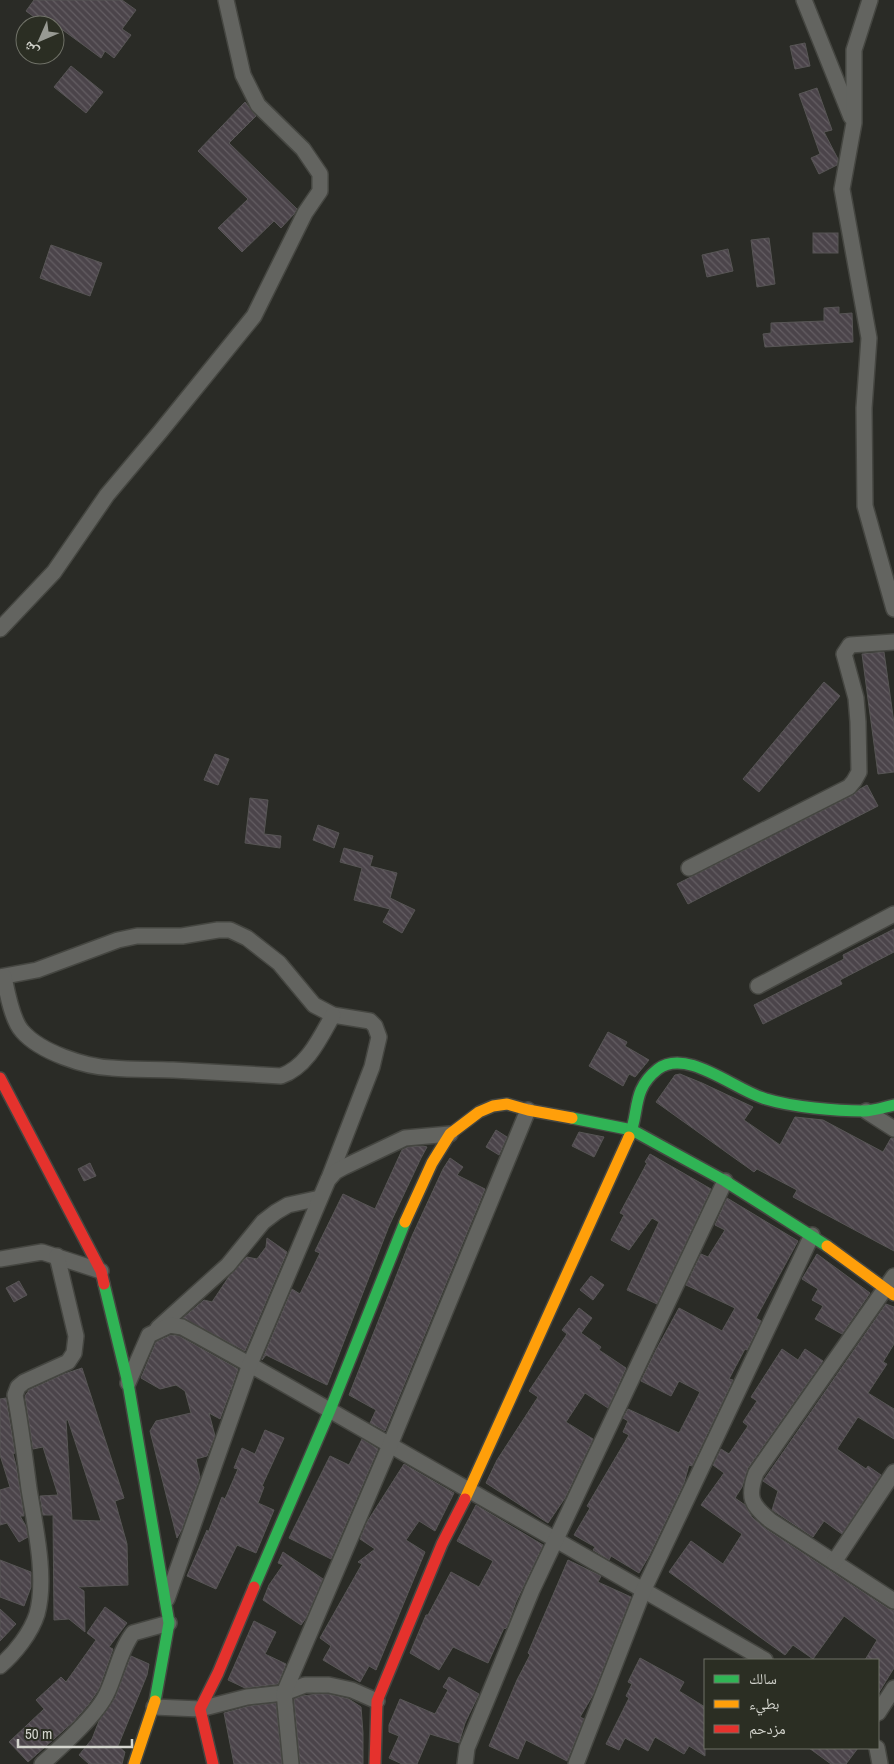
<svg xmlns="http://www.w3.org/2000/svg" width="894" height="1764" font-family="'Archivo Narrow','Noto Naskh Arabic',sans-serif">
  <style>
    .building { fill: url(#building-back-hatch); stroke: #575555; fill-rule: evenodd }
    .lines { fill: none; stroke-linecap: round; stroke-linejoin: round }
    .street-casing { stroke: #454641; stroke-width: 18 }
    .fast-casing { stroke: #454641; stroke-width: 14 }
    .slow-casing { stroke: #454641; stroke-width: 14 }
    .jam-casing { stroke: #454641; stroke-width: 14 }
    .street { stroke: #636460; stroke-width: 15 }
    .fast { stroke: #30b455; stroke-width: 11 }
    .slow { stroke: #ff9f0a; stroke-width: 11 }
    .jam { stroke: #e5322d; stroke-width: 11 }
  </style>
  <defs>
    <pattern id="building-back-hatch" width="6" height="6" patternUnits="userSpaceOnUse" patternTransform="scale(1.25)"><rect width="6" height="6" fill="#4b444a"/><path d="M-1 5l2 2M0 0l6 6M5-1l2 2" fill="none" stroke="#645e63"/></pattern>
  </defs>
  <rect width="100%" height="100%" fill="#2a2b26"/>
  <!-- building -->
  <g class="building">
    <polygon points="34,0 122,0 136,10 122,29 131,35 114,58 105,51 101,58 56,25 45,25 26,11"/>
    <polygon points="805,43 810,66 795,69 790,46"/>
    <polygon points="71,66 103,92 86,113 54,87"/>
    <polygon points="817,88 832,130 824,132 838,159 837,165 819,174 811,158 820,154 799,94"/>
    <polygon points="245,102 256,116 229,143 297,209 294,214 281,228 274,221 242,252 218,228 248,199 198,151"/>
    <rect x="813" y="233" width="25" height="20"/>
    <polygon points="769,238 775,284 757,287 751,240"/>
    <polygon points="51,245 102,263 90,296 40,278"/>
    <polygon points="728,249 733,271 707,277 702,255"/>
    <polygon points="839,307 839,314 852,313 853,342 765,347 763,334 771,333 771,323 824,321 824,308"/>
    <polygon points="884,652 894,723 894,772 878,774 862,654"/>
    <polygon points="824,682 840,696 759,792 743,779"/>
    <polygon points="215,754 229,759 218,785 204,780"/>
    <polygon points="867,785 878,806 688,904 677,884 853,795 860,789"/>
    <polygon points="250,798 268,800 264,834 281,836 280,848 245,843"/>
    <polygon points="318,825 339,833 334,848 313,840"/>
    <polygon points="344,848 373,856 370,866 397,873 390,898 415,910 402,933 383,922 390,909 354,900 362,868 340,862"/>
    <polygon points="894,929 894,952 840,980 842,984 763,1024 754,1005 844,959 843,955"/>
    <polygon points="608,1032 627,1042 625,1046 649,1060 635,1077 629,1074 623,1086 589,1066"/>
    <polygon points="680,1074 702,1083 753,1107 744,1120 780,1145 795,1117 823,1120 883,1152 891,1138 894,1138 894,1251 793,1197 797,1190 757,1169 754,1172 656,1102 675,1075"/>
    <polygon points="496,1130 507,1137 499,1155 486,1147"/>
    <polygon points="579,1132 604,1137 594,1157 572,1146"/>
    <polygon points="423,1146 427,1147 421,1158 389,1226 327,1385 266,1355 262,1360 292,1289 300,1294 320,1253 315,1251 343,1194 375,1209 402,1150 408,1147"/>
    <polygon points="650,1154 711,1189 657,1304 627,1290 659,1222 652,1218 629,1250 611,1240 624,1215 620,1213 647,1163 645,1162"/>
    <polygon points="450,1158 463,1167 457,1175 485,1189 385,1431 370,1423 376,1410 349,1395 412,1236 443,1169"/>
    <polygon points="90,1163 96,1176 84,1181 78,1169"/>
    <polygon points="727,1198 798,1241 756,1318 761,1321 747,1350 745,1349 729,1379 733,1380 692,1466 689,1465 684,1483 649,1556 639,1573 611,1556 609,1560 593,1550 595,1547 574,1535 590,1508 587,1506 629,1435 623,1432 628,1421 623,1418 628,1409 679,1433 700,1392 679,1381 671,1396 641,1381 656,1350 679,1308 722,1331 735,1308 686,1285 701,1254 708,1257 725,1230 715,1225"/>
    <polygon points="267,1238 287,1252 245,1351 183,1318 204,1300 212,1302 230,1275 247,1257 257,1259 266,1247"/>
    <polygon points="817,1254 870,1293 842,1334 815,1319 823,1306 812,1300 818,1289 802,1279"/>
    <polygon points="591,1276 604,1285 593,1300 580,1290"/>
    <polygon points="19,1281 27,1295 14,1302 6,1288"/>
    <polygon points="886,1304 894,1307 894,1344 883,1362 887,1364 868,1393 894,1409 894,1439 858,1417 837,1449 866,1469 868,1466 881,1475 842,1534 824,1521 813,1537 772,1510 778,1491 763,1481"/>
    <polygon points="579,1308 592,1318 581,1333 601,1347 599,1350 626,1368 608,1408 585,1393 566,1422 593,1439 565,1498 548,1523 486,1483 497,1460 538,1397 529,1391 567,1334 562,1330"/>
    <polygon points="171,1335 179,1336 238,1369 231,1390 230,1389 230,1392 220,1419 209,1413 215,1436 207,1456 196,1459 200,1477 182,1529 177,1538 150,1431 156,1421 191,1413 185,1391 176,1385 160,1389 141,1378 156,1342"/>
    <polygon points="782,1349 798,1360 805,1349 823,1361 748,1468 742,1487 735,1498 745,1505 752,1517 766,1529 889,1609 894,1610 894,1668 878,1694 878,1660 865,1660 877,1640 844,1616 813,1659 793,1645 785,1655 669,1572 691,1541 723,1564 742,1534 701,1505 724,1473 713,1465 721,1449 729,1454 748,1426 743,1422 757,1401 751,1397"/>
    <path d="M 82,1368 L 124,1498 L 115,1501 L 127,1544 L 128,1585 L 78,1587 L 84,1591 L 85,1632 L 69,1619 L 54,1620 L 53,1515 L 43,1515 L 40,1496 L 58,1495 L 43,1447 L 33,1449 L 25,1396 L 29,1390 L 64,1374 ZM 66,1420 L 68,1420 L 101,1521 L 72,1520 Z"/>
    <polygon points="6,1398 15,1453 13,1454 16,1465 24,1516 20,1516 26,1526 28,1537 19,1542 7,1523 0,1525 0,1490 10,1487 0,1455 0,1399"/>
    <polygon points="265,1430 284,1438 262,1486 264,1487 258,1503 274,1510 256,1553 237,1545 216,1589 187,1576 207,1530 208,1533 222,1497 225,1499 238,1469 234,1468 242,1448 255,1454"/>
    <polygon points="362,1439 378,1449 331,1559 289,1538 330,1456 349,1465"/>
    <polygon points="404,1464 454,1493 435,1531 419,1521 406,1540 425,1552 376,1670 369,1666 360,1682 323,1660 331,1646 320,1638 362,1564 358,1562 375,1549 360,1539 367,1522"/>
    <polygon points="476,1505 543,1545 516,1602 507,1627 505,1629 504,1628 488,1663 453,1647 439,1670 410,1653 426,1615 428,1615 451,1572 479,1587 493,1561 457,1541"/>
    <polygon points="283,1552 323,1579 306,1618 301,1625 263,1600 269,1585 283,1565 278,1563"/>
    <polygon points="0,1560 31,1572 31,1587 24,1606 0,1597"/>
    <polygon points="568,1560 601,1576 598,1582 631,1597 593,1695 580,1717 584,1719 567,1761 526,1740 518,1759 489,1746 517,1680 530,1655 528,1653"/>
    <polygon points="105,1607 127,1623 109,1647 113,1649 99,1689 88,1705 73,1722 28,1762 9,1742 44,1709 36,1700 61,1677 66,1682 96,1640 87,1633"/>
    <polygon points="0,1609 16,1624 0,1641"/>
    <polygon points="254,1621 276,1632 265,1654 286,1664 278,1684 245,1688 228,1680"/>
    <polygon points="131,1656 149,1664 147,1675 118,1746 125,1752 122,1764 89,1764 79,1755 92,1739 99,1721 115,1698"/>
    <polygon points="640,1658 684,1682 679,1691 705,1707 705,1756 689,1746 684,1754 655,1737 648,1751 625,1738 619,1750 606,1744 629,1698 626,1696 632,1684 628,1682"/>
    <polygon points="449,1677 479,1694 465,1723 459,1743 430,1734 417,1764 402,1764 389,1758 399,1736 389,1732 389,1725 400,1699 435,1714 448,1690 443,1687"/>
    <polygon points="318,1694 328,1694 349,1699 361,1707 363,1733 363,1764 300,1764 294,1699 302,1696"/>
    <polygon points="276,1703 282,1764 234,1764 224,1713 249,1706"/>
    <polygon points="809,1748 858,1748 846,1764 831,1764"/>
  </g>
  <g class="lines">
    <defs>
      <g id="street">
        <polyline points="804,0 851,117"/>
        <polyline points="870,0 854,50 854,123 842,189 869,338 864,408 865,506 894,609"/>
        <polyline points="0,629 54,572 107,495 160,432 254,316 305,213 320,191 320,174 303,149 258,105 243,75 226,0"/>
        <polyline points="689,868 849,787 854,781 859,772 858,722 856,698 844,654 850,645 894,642"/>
        <polyline points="0,977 37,970 118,940 137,936 182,936 218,930 230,930 247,938 279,963 314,1005 333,1015 370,1021 375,1026 379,1037 372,1067 329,1178"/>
        <path d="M 4,977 C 7,992 12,1020 22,1031 C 40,1052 85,1067 112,1068 C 132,1070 153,1069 173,1070 C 209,1072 245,1074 281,1076 C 307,1067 320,1038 333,1015"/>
        <polyline points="758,986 894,914"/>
        <polyline points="866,1111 894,1129"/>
        <polyline points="0,1259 42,1252 101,1271"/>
        <path d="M 894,1276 L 756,1473 C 747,1497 751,1505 771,1521 L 894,1601"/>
        <polyline points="158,1328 228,1265 263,1222 276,1212 288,1205 320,1198"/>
        <path d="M 128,1383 L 149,1335 L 170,1325 L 182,1327 C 252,1365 321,1405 390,1445 C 515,1517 640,1587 765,1660"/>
        <polyline points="834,1562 894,1472"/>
        <polyline points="167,1599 250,1364 328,1180 335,1172 344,1167 405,1138 450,1134"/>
        <path d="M 0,1666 C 15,1653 31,1633 37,1614 C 47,1578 35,1526 29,1489 C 25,1458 21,1426 15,1395 L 18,1387 L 24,1382 L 68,1362 L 74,1353 L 76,1336 L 57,1256"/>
        <polyline points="154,1707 200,1709 247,1697 284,1693 305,1685 329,1685 352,1690 377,1701"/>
        <polyline points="878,1713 894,1688"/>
        <polyline points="877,1748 880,1764"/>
        <path d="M 42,1764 C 61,1747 97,1715 107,1693 C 116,1674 120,1650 133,1633 L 169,1623"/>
        <polyline points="291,1764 284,1693 390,1445 528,1110"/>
        <polyline points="465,1764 467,1748 532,1590 725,1181"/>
        <polyline points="576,1764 644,1589 812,1235"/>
      </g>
      <g id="fast">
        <polyline points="572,1118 632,1130 725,1181 827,1246"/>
        <path d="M 629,1137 C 640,1112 631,1090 658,1069 C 687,1047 736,1091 766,1099 C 792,1107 836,1111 864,1111 C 874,1111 885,1107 894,1105"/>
        <polyline points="104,1284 128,1383 169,1623 155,1701"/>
        <polyline points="254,1587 330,1410 405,1222"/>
      </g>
      <g id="slow">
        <polyline points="405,1222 432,1163 450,1134 479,1112 493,1106 507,1104 528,1110 572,1118"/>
        <polyline points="827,1246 894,1295"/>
        <polyline points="465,1499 629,1137"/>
        <polyline points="134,1764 155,1701"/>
      </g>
      <g id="jam">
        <polyline points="0,1078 101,1271 104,1284"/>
        <polyline points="213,1764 200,1709 218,1673 254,1587"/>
        <polyline points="375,1764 377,1701 442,1544 465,1499"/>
      </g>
    </defs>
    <!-- street casing -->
    <use href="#street" class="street-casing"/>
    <!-- fast casing -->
    <use href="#fast" class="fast-casing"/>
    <!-- slow casing -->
    <use href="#slow" class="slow-casing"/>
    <!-- jam casing -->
    <use href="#jam" class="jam-casing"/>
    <!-- street -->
    <use href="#street" class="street"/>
    <!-- fast -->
    <use href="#fast" class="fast"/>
    <!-- slow -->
    <use href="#slow" class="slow"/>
    <!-- jam -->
    <use href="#jam" class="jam"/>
  </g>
  <!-- legend -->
  <rect x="704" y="1659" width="175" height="90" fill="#2b2e23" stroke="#6f7167"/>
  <rect x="714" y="1675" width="25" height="8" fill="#30b455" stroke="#6f7167"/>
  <text x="749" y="1684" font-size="15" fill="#d4d5ce">سالك</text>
  <rect x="714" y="1700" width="25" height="8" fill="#ff9f0a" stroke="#6f7167"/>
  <text x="749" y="1709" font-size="15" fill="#d4d5ce">بطيء</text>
  <rect x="714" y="1725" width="25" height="8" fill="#e5322d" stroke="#6f7167"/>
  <text x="749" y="1734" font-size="15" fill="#d4d5ce">مزدحم</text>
  <!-- north arrow -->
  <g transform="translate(40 40) rotate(225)"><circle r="24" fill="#2b2e23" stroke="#6f7167"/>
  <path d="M0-4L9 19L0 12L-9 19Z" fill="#989a93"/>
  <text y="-8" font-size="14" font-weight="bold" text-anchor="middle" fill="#d4d5ce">ش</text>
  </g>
  <!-- scale -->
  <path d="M18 1739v8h114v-8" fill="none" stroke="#d4d5ce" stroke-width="2.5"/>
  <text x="25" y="1739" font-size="15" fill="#d4d5ce" stroke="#2b2e23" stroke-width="4" paint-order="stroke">50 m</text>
</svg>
